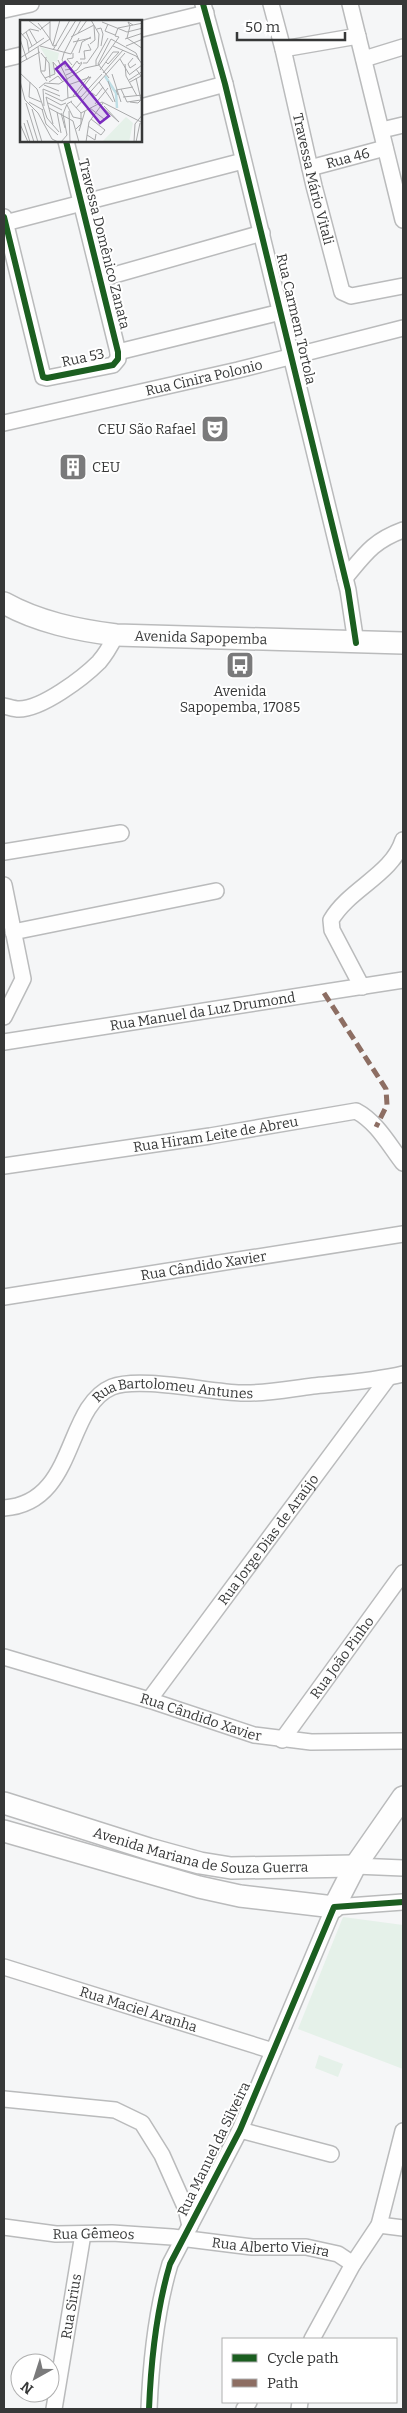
<svg xmlns="http://www.w3.org/2000/svg" width="407" height="2413" font-family="Bitter,serif">
  <style>
    .park { fill: #e5f1e9 }
    .lines { fill: none; stroke-linecap: round; stroke-linejoin: round }
    .street-casing { stroke: #babbbc; stroke-width: 18 }
    .secondary-casing { stroke: #babbbc; stroke-width: 24 }
    .street { stroke: #fefefe; stroke-width: 15 }
    .secondary { stroke: #fefefe; stroke-width: 21 }
    .quiet { stroke: #8d6e63; stroke-width: 5; stroke-dasharray: 10 5; stroke-linecap: butt }
    .cycleway-casing { stroke: #fff; stroke-width: 9 }
    .cycleway { stroke: #1b5e20; stroke-width: 6 }
    .labels { text-anchor: middle; dominant-baseline: central; stroke-width: 4; stroke-linejoin: round; paint-order: stroke }
    .street-label { font-size: 14px; fill: #373838; stroke: #fff }
    .poi-label { font-size: 14px; fill: #373838; stroke: #fff; text-anchor: end }
    .inset-river { fill: none; stroke: #bfdfe6; stroke-width: 2.5 }
    .inset-road { fill: none; stroke: #a9aaab; stroke-width: 1 }
    .view { fill: #7b2cbf; fill-opacity: 0.15; stroke: #7b2cbf; stroke-width: 2.5 }
    .inset-edge { fill: none; stroke: #373838; stroke-width: 2.5 }
  </style>
  <rect width="100%" height="100%" fill="#f5f6f7"/>
  <!-- park -->
  <g class="park">
    <polygon points="343,1917 403,1925 403,2069 298,2029"/>
    <polygon points="319,2055 343,2064 338,2077 315,2068"/>
  </g>
  <g class="lines">
    <defs>
      <g id="street">
        <polyline points="203,4 225,84 348,590 356,643"/>
        <path id="s1" d="M 271,4 L 283,49 L 314,186 L 342,292 L 351,296 L 403,286"/>
        <polyline points="350,4 403,220"/>
        <polyline points="4,10 31,4"/>
        <polyline points="141,29 206,13"/>
        <polyline points="283,49 358,36"/>
        <polyline points="4,59 21,55"/>
        <polyline points="364,59 403,47"/>
        <polyline points="141,107 225,84"/>
        <polyline points="382,130 403,125"/>
        <path id="s2" d="M 310,168 L 385,148"/>
        <polyline points="4,217 43,377 47,378 113,365 118,359 118,352 66,141"/>
        <polyline points="5,223 243,161"/>
        <polyline points="100,279 262,233"/>
        <polyline points="118,352 281,312"/>
        <path id="s3" d="M 4,423 L 238,370 L 403,328"/>
        <path d="M 345,578 C 365,554 373,541 403,530"/>
        <path d="M 4,706 C 9,707 14,709 19,709 C 42,709 83,678 99,662 C 106,654 111,645 116,635"/>
        <polyline points="4,852 121,833"/>
        <polyline points="4,885 23,979 4,1017"/>
        <polyline points="13,932 216,891"/>
        <path d="M 362,987 L 332,930 L 331,920 C 350,888 392,875 403,840"/>
        <path id="s4" d="M 4,1042 L 403,980"/>
        <path id="s5" d="M 4,1166 L 210,1136 L 356,1111 C 377,1122 389,1145 403,1163"/>
        <path id="s6" d="M 4,1297 L 403,1234"/>
        <path id="s7" d="M 4,1508 C 77,1503 64,1407 112,1387 C 139,1376 209,1392 241,1393 C 265,1394 289,1389 313,1386 C 343,1383 374,1381 403,1374"/>
        <path id="s8" d="M 4,1657 L 149,1700 L 254,1735 L 311,1742 L 403,1741"/>
        <path id="s9" d="M 149,1700 L 388,1378"/>
        <path id="s10" d="M 282,1740 L 403,1573"/>
        <polyline points="355,1866 403,1868"/>
        <path id="s11" d="M 4,1967 L 273,2051"/>
        <polyline points="4,2099 115,2110 142,2123 162,2155 186,2209 190,2226"/>
        <polyline points="240,2130 331,2154"/>
        <polyline points="379,2225 403,2228"/>
        <path id="s12" d="M 4,2227 L 56,2234 L 112,2233 L 172,2237 L 252,2247 L 306,2247 L 338,2254 L 353,2264"/>
        <polyline points="312,2339 353,2264 379,2225 403,2131"/>
        <path id="s13" d="M 54,2409 L 83,2234"/>
        <path d="M 149,2409 C 151,2360 156,2311 170,2264 L 240,2130 L 334,1907 L 403,1902"/>
        <polyline points="244,2409 249,2402"/>
        <polyline points="299,2409 300,2402"/>
      </g>
      <g id="secondary">
        <path id="s14" d="M 4,603 C 38,622 77,630 116,635 L 403,643"/>
        <path id="s15" d="M 4,1803 L 149,1849 L 200,1863 L 231,1868 L 355,1866"/>
        <polyline points="4,1831 199,1887 240,1896 334,1907 355,1866 403,1797"/>
      </g>
    </defs>
    <!-- street casing -->
    <use href="#street" class="street-casing"/>
    <!-- secondary casing -->
    <use href="#secondary" class="secondary-casing"/>
    <!-- street -->
    <use href="#street" class="street"/>
    <!-- secondary -->
    <use href="#secondary" class="secondary"/>
    <!-- quiet -->
    <polyline class="quiet" points="324,993 386,1089 387,1105 376,1127"/>
    <defs>
      <g id="cycleway">
        <polyline points="203,4 225,84 348,590 356,643"/>
        <polyline points="4,217 43,377 47,378 113,365 118,359 118,352 66,141"/>
        <path d="M 149,2409 C 151,2360 156,2311 170,2264 L 240,2130 L 334,1907 L 403,1902"/>
      </g>
    </defs>
    <!-- cycleway casing -->
    <use href="#cycleway" class="cycleway-casing"/>
    <!-- cycleway -->
    <use href="#cycleway" class="cycleway"/>
  </g>
  <!-- icons -->
  <defs>
    <symbol id="theatre-square" viewBox="-11 -11 22 22"><rect x="-9" y="-9" width="18" height="18" rx="4" fill="#7a7a7b" stroke="#fff"/><path d="M-5-5.5Q0-4 5-5.5V0Q5 5 0 6Q-5 5-5 0ZM-3.3-2.5H-1v1.5H-3.3ZM1-2.5H3.3v1.5H1ZM-2.8 1Q0 5.5 2.8 1Z" fill="#fff"/></symbol>
    <symbol id="building-square" viewBox="-11 -11 22 22"><rect x="-9" y="-9" width="18" height="18" rx="4" fill="#7a7a7b" stroke="#fff"/><path d="M-4-6H4V6H1V3H-1V6H-4ZM-2.5-4.3h1.7v1.8h-1.7ZM.8-4.3h1.7v1.8H.8ZM-2.5-1h1.7V.8h-1.7ZM.8-1h1.7V.8H.8Z" fill="#fff"/></symbol>
    <symbol id="bus-square" viewBox="-11 -11 22 22"><rect x="-9" y="-9" width="18" height="18" rx="4" fill="#7a7a7b" stroke="#fff"/><path d="M-5-6H5V4H4V6H2V4H-2V6H-4V4H-5ZM-3.5-4V0h7V-4ZM-3.5 1.2v1.5H-2V1.2ZM2 1.2v1.5H3.5V1.2Z" fill="#fff"/></symbol>
  </defs>
  <g fill-rule="evenodd">
    <use href="#theatre-square" x="199" y="413" width="32" height="32"/>
    <use href="#building-square" x="57" y="451" width="32" height="32"/>
    <use href="#bus-square" x="224" y="649" width="32" height="32"/>
  </g>
  <g class="labels">
    <!-- street labels -->
    <g class="street-label">
      <text stroke="none"><textPath href="#s2" startOffset="39">Rua 46</textPath></text>
      <text stroke="none"><textPath href="#s1" startOffset="180">Travessa Mário Vitali</textPath></text>
      <text transform="translate(104 244) rotate(76)">Travessa Domênico Zanata</text>
      <text transform="translate(296 319) rotate(77)">Rua Carmem Tortola</text>
      <text transform="translate(83 358) rotate(-12)">Rua 53</text>
      <text stroke="none"><textPath href="#s3" startOffset="205">Rua Cinira Polonio</textPath></text>
      <text stroke="none"><textPath href="#s14" startOffset="202">Avenida Sapopemba</textPath></text>
      <text stroke="none"><textPath href="#s4" startOffset="201">Rua Manuel da Luz Drumond</textPath></text>
      <text stroke="none"><textPath href="#s5" startOffset="214">Rua Hiram Leite de Abreu</textPath></text>
      <text stroke="none"><textPath href="#s6" startOffset="202">Rua Cândido Xavier</textPath></text>
      <text stroke="none"><textPath href="#s7" startOffset="231">Rua Bartolomeu Antunes</textPath></text>
      <text stroke="none"><textPath href="#s9" startOffset="200">Rua Jorge Dias de Araújo</textPath></text>
      <text stroke="none"><textPath href="#s10" startOffset="102">Rua João Pinho</textPath></text>
      <text stroke="none"><textPath href="#s8" startOffset="206">Rua Cândido Xavier</textPath></text>
      <text stroke="none"><textPath href="#s15" startOffset="204">Avenida Mariana de Souza Guerra</textPath></text>
      <text stroke="none"><textPath href="#s11" startOffset="141">Rua Maciel Aranha</textPath></text>
      <text transform="translate(214 2149) rotate(-64)">Rua Manuel da Silveira</text>
      <text stroke="none"><textPath href="#s12" startOffset="90">Rua Gêmeos</textPath></text>
      <text stroke="none"><textPath href="#s12" startOffset="268">Rua Alberto Vieira</textPath></text>
      <text stroke="none"><textPath href="#s13" startOffset="104">Rua Sirius</textPath></text>
    </g>
    <!-- poi labels -->
    <g class="poi-label">
      <text x="196" y="429">CEU São Rafael</text>
      <text x="92" y="467" text-anchor="start">CEU</text>
      <text x="240" y="691" text-anchor="middle">Avenida<tspan x="240" dy="16">Sapopemba, 17085</tspan></text>
    </g>
  </g>
  <!-- overview -->
  <g transform="translate(20 20)">
    <rect width="122" height="122" fill="#f5f6f7"/>
    <path d="M 20,27 L 39,33 L 37,42 L 33,41 L 35,53 L 31,57 L 29,42 ZM 106,97 L 113,103 L 109,122 L 82,122 Z" fill="#e5f1e9"/>
    <path class="inset-river" d="M 85,56 L 96,73 L 97,88"/>
    <path class="inset-road" d="M 8,0 L 21,10M 30,0 L 30,19 L 33,26 L 37,25M 82,2 L 107,12 L 123,8M 18,3 L 22,8 L 30,2M 88,4 L 85,11 L 95,15M 9,9 L 17,23M 77,9 L 81,8 L 83,14 L 81,26M 0,12 L 7,20 L 9,32M 6,12 L 12,26M 58,13 L 67,0M 2,15 L 10,9 L 19,11M 51,17 L 74,5M 107,18 L 110,6 L 108,2 L 113,5M 107,18 L 123,29M 0,19 L 7,40M 105,19 L 123,13M 53,22 L 71,18M 70,24 L 75,20 L 74,6M 33,25 L 40,0M 20,26 L 51,34 L 59,18M 93,26 L 116,36 L 123,45M 106,26 L 123,19M 18,27 L 21,52 L 27,61M 8,29 L 24,18M 33,30 L 50,0M 37,31 L 56,0M 21,33 L 29,43 L 30,58M 59,33 L 62,22 L 71,17M 0,38 L 30,19 L 22,8 L 20,10M 113,38 L 108,44 L 110,48 L 116,44M 60,39 L 65,39 L 64,31 L 71,30 L 68,24M 100,39 L 109,54M 86,42 L 88,44 L 99,32M 0,43 L 20,32M 63,43 L 67,43 L 78,27 L 79,14 L 71,0M 105,44 L 106,56 L 117,76M 52,45 L 47,39 L 53,38 L 53,33M 76,46 L 76,40 L 88,18M 46,47 L 42,40 L 44,33 L 61,0M 45,50 L 51,49 L 57,41 L 59,44 L 62,42M 80,50 L 93,32 L 99,32M 21,51 L 25,51 L 26,37M 0,53 L 17,69 L 27,98 L 39,112M 83,53 L 103,30M 92,54 L 101,82M 46,55 L 57,50 L 62,43M 109,55 L 122,45M 25,58 L 35,54 L 33,42 L 39,49M 89,58 L 78,44 L 91,19 L 116,33 L 119,40M 109,60 L 123,51M 0,61 L 5,80 L 18,93 L 32,119 L 38,122M 88,61 L 95,82M 10,62 L 9,77 L 21,82M 29,62 L 38,56 L 43,62M 79,62 L 93,82M 110,62 L 121,56 L 116,49M 24,65 L 39,71M 48,65 L 71,57 L 56,76M 19,68 L 25,63 L 39,64 L 47,59 L 38,40M 101,69 L 107,82 L 121,80M 25,73 L 42,81 L 48,78M 72,73 L 76,76 L 83,67M 98,75 L 96,70 L 113,67M 53,76 L 69,56M 56,76 L 61,77 L 82,54M 56,76 L 48,78 L 47,59 L 65,48 L 79,45 L 99,17 L 95,16 L 98,8 L 123,3M 26,77 L 33,104M 26,77 L 41,85 L 46,83M 103,77 L 123,75M 9,82 L 23,90M 51,82 L 61,93 L 82,82 L 123,103M 110,82 L 118,83 L 121,80 L 116,58M 6,83 L 18,122M 28,83 L 42,90M 75,84 L 88,68M 47,85 L 53,97 L 62,99M 24,86 L 23,69 L 40,76M 81,86 L 99,102M 84,86 L 99,102M 29,88 L 53,101 L 59,122M 56,88 L 105,33M 70,88 L 84,99 L 90,93M 12,89 L 22,122M 22,89 L 26,104 L 38,115M 49,91 L 50,122M 37,92 L 41,113M 41,93 L 45,108M 7,100 L 14,122M 4,103 L 10,122M 0,104 L 8,122M 68,106 L 81,115 L 85,110 L 71,99M 56,109 L 61,104 L 61,93M 59,111 L 65,91M 67,115 L 75,120 L 76,114M 41,122 L 47,115 L 43,94 L 47,84 L 52,81M 66,122 L 69,102 L 83,83M 114,122 L 115,104 L 123,94M 116,122 L 120,103"/>
    <path class="view" d="M 45,42 L 89,96 L 80,103 L 36,49 Z"/>
    <rect width="122" height="122" class="inset-edge"/>
  </g>
  <!-- border -->
  <rect width="407" height="2413" fill="none" stroke="#373838" stroke-width="10"/>
  <!-- legend -->
  <rect x="222" y="2338" width="175" height="65" fill="#ffffff" stroke="#afafaf"/>
  <rect x="232" y="2354" width="25" height="8" fill="#1b5e20" stroke="#afafaf"/>
  <text x="267" y="2363" font-size="15" fill="#373838">Cycle path</text>
  <rect x="232" y="2379" width="25" height="8" fill="#8d6e63" stroke="#afafaf"/>
  <text x="267" y="2388" font-size="15" fill="#373838">Path</text>
  <!-- north arrow -->
  <g transform="translate(35 2378) rotate(219)"><circle r="24" fill="#ffffff" stroke="#afafaf"/>
  <path d="M0-4L9 19L0 12L-9 19Z" fill="#7a7a7b"/>
  <text y="-8" font-size="14" font-weight="bold" text-anchor="middle" fill="#373838">N</text>
  </g>
  <!-- scale -->
  <path d="M237 32v8h108v-8" fill="none" stroke="#373838" stroke-width="2.5"/>
  <text x="245" y="32" font-size="15" fill="#373838" stroke="#ffffff" stroke-width="4" paint-order="stroke">50 m</text>
</svg>
